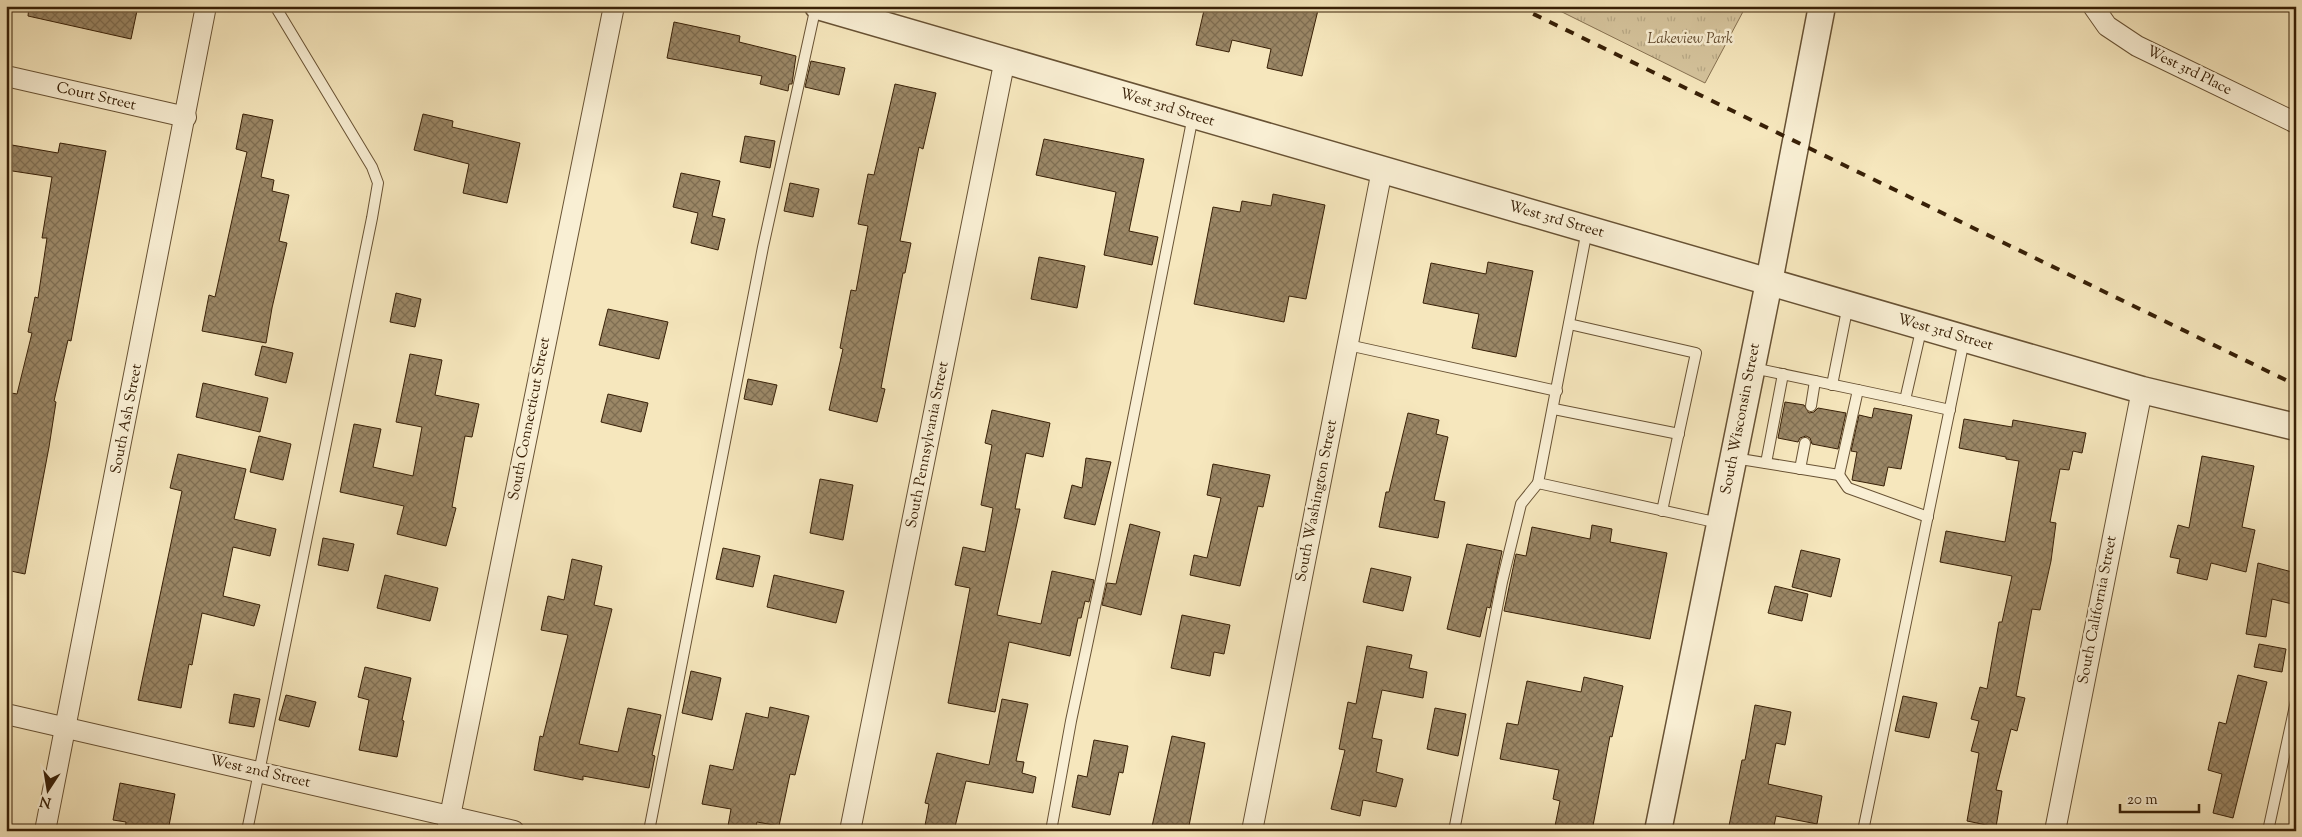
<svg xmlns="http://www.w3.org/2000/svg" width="2302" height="837" font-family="'Sorts Mill Goudy',serif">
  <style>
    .park { fill: url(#park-tufts); stroke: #877252 }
    .building { fill: url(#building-cross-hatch); stroke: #382007 }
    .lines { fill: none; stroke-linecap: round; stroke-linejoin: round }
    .service-casing { stroke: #685234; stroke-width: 12 }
    .minor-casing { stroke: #685234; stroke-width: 22 }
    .tertiary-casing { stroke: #685234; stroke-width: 29 }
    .service { stroke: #f9efd4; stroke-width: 10 }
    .minor { stroke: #f9efd4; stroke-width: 20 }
    .tertiary { stroke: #f9efd4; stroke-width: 26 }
    .rail { stroke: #382007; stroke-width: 4; stroke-dasharray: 9 9; stroke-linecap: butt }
    .labels { text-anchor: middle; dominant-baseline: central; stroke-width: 5; stroke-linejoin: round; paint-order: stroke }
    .park-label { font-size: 15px; font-style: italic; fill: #60492d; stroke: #f9efd4 }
    .street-label { font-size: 15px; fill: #382007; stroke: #f9efd4 }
  </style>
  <defs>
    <pattern id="park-tufts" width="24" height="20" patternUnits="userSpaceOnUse" patternTransform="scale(1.25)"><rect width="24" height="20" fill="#d6c59e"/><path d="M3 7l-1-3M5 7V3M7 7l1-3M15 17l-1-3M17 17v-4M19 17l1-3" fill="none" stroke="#b8a987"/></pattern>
    <pattern id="building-cross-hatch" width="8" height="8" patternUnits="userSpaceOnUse" patternTransform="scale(1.25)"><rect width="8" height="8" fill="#9b8766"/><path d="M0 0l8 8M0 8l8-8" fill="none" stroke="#7f6e52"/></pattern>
  </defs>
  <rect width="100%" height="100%" fill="#f6e7bd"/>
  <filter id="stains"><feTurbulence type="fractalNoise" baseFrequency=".004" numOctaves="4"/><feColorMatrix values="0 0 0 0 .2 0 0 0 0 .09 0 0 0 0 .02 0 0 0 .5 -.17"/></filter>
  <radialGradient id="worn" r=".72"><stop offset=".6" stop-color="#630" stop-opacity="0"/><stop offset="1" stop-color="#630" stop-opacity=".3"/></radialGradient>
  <!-- park -->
  <polygon class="park" points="1550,6 1746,6 1705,83"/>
  <!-- building -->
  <g class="building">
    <polygon points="29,6 138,6 131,39 28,16"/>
    <polygon points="1205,6 1319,6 1302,76 1267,68 1271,49 1232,40 1229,52 1196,45"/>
    <polygon points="674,22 740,36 739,42 796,56 792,84 789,84 788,91 760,84 762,76 667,58"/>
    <polygon points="811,61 845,68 839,95 805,87"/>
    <polygon points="895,84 936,93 923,149 919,147 900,241 911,243 905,273 903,273 881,388 885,389 877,422 829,410 843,349 840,348 851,290 856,291 868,226 858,224 868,174 874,175"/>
    <polygon points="243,114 273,120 261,177 274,180 272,191 289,195 279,241 287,243 272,308 266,343 202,331 209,295 215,297 247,152 236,149"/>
    <polygon points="423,114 453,121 452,127 520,143 507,203 463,193 469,164 414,150"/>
    <polygon points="745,136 775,141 770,168 740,162"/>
    <polygon points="1044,139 1144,159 1129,231 1158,237 1152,265 1104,255 1116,192 1036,175"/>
    <polygon points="60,143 106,151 71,341 68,340 54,401 56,402 49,447 25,574 6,570 6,392 17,394 32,333 28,332 35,297 38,298 47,238 42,238 52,177 6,170 6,144 58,153"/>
    <polygon points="681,173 720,181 712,216 725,219 718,250 691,243 698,213 673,207"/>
    <polygon points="790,183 819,189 813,217 784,211"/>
    <polygon points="1273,194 1325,205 1306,299 1289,296 1284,322 1194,304 1213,207 1240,212 1242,201 1271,206"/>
    <polygon points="1039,257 1085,266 1077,308 1031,299"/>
    <polygon points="1488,262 1533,271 1516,357 1472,348 1479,314 1423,303 1431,263 1486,274"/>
    <polygon points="396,293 421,299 415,327 390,322"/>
    <polygon points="608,309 668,322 659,359 599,345"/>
    <polygon points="262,346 293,353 286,383 255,375"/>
    <polygon points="410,354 442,360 435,395 479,404 472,437 465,436 452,507 456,508 446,546 397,534 404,506 340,492 354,424 381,429 373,467 413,476 422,427 396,422"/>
    <polygon points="748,379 777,385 772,405 744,399"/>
    <polygon points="203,383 268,398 260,432 196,417"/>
    <polygon points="608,394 648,403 641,432 601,422"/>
    <polygon points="1785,402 1804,405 1809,413 1814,412 1818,408 1846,413 1838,449 1812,444 1810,438 1806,436 1800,438 1798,442 1778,438"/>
    <polygon points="1874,408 1912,415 1901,469 1888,467 1884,486 1852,480 1857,452 1851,451 1859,415 1872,418"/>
    <polygon points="992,410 1050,423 1043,457 1026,453 1015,509 1020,509 997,615 1041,624 1052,571 1094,580 1089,602 1085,601 1081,618 1078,618 1070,656 1009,642 995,712 948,703 970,588 955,585 963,547 985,552 993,508 981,505 992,445 985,443"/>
    <polygon points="1408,413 1439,420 1436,434 1448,437 1434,500 1445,502 1438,538 1379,527 1386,492 1389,492"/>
    <polygon points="1964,419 2012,427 2013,420 2086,433 2082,453 2073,451 2069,470 2060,469 2050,522 2056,523 2051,561 2040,610 2032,609 2016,696 2025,698 2017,731 2011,729 1996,790 2002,791 1996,827 1967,821 1979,753 1971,751 1979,721 1971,719 1980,687 1987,689 1999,622 2002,622 2012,576 1940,562 1946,531 2005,542 2019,461 2006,459 2006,457 1959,448"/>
    <polygon points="259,436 291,444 283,480 250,472"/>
    <polygon points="178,454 246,469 234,519 276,529 270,556 233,547 223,596 260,605 254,626 202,613 192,665 189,664 181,708 138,700 182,491 170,488"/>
    <polygon points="2202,456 2254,466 2242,527 2255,530 2246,572 2211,563 2207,580 2177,573 2180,559 2170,557 2178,525 2189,528"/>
    <polygon points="1086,458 1111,462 1095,525 1064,518 1072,485 1082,488"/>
    <polygon points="1213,464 1270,475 1263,507 1258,506 1240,586 1190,575 1194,555 1207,558 1221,498 1207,495"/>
    <polygon points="820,479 853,485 843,540 810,533"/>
    <polygon points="1130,524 1160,532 1141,615 1102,605 1107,583 1116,584"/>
    <polygon points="1592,525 1612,529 1610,542 1667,553 1650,639 1504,611 1516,554 1526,556 1532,527 1590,539"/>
    <polygon points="323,538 354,544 348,571 318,565"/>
    <polygon points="1467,544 1502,551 1490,608 1487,607 1480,637 1447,629"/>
    <polygon points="723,548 760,556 753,587 716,579"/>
    <polygon points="1801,550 1840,559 1831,597 1792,587"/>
    <polygon points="572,559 602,566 594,605 612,609 579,744 618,752 628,708 661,715 652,755 655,756 649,788 583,776 583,780 534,770 540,736 543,737 568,635 541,630 548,596 564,600"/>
    <polygon points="2258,563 2296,573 2296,589 2292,604 2272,599 2266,637 2246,634"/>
    <polygon points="1371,568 1411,577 1403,611 1363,602"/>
    <polygon points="385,575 438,588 430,621 377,608"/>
    <polygon points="774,575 844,591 836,623 767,607"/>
    <polygon points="1775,586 1808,594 1802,621 1768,613"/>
    <polygon points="1182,615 1230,625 1224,654 1214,652 1210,676 1171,668"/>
    <polygon points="2259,644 2286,649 2282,672 2254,667"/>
    <polygon points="1367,646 1412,655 1409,668 1427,672 1423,698 1382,690 1372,738 1382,740 1376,772 1403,779 1396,807 1363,800 1360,816 1331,809 1345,750 1339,749 1348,702 1356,704"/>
    <polygon points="365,667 411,678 402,720 404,721 397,757 359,750 369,700 358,697"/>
    <polygon points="691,671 721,678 712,720 682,713"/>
    <polygon points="2238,675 2267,682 2233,818 2213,813 2222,774 2208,770 2219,722 2226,724"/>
    <polygon points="1584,677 1623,686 1612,737 1610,736 1592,831 1554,831 1560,801 1553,799 1559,770 1500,759 1507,723 1518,725 1527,681 1581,692"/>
    <polygon points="234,694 260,699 254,727 229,723"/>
    <polygon points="286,695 316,702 309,727 279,720"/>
    <polygon points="1903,696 1937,703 1929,738 1895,731"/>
    <polygon points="1002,699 1028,704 1016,761 1024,762 1022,773 1036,777 1033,793 966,781 954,831 924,831 929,804 925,803 937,753 989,765"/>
    <polygon points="1755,705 1791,712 1785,745 1776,743 1768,784 1822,796 1817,824 1776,816 1773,831 1728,831 1742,760 1745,760"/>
    <polygon points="770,707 809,716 795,775 790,774 779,826 757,822 755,831 751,831 728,826 731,809 702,804 710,765 733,770 746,713 768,718"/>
    <polygon points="1435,708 1466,714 1458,756 1427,749"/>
    <polygon points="1172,736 1205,743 1188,831 1151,831"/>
    <polygon points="1094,740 1128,746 1123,773 1119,772 1110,815 1072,807 1078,775 1087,777"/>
    <polygon points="120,783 175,794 168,831 125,831 126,822 113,820"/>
  </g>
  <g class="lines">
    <defs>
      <g id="service">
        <polyline points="1587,230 1538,483 1719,523"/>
        <polyline points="1569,324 1696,353 1662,511"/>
        <polyline points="1348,345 1557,391"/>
        <polyline points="1832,385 1848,305"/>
        <polyline points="1858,390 1905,400 1922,326"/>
        <polyline points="1905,400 1950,410"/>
        <polyline points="1811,406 1815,381"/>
        <polyline points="1554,409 1679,434"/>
        <polyline points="1734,458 1839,475 1858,390 1753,368"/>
        <polyline points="1766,463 1783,374"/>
        <polyline points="1800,469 1805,443"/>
        <polyline points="1839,475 1848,488 1928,517"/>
        <polyline points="247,831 372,218 378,183 372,167 275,6"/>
        <polyline points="649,831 763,247 816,6"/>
        <polyline points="1051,831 1071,721 1105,560 1193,116"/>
        <polyline points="1454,831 1502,582 1521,504 1538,483"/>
        <polyline points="1863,831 1964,340"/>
        <polyline points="2268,831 2296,701"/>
      </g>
      <g id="minor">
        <polyline points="2093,6 2107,26 2137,46 2296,123"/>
        <polyline points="6,76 186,117"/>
        <polyline points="6,714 514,831"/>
        <polyline points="45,831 206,6"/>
        <polyline points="447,831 614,6"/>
        <polyline points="850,831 1005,59"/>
        <polyline points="1252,831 1382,170"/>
        <polyline points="2055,831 2142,390"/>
      </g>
      <g id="tertiary">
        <polyline points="818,6 2142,390 2296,427"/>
        <polyline points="1658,831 1769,282 1822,6"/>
      </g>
    </defs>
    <!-- service casing -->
    <use href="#service" class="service-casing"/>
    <!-- minor casing -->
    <use href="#minor" class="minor-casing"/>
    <!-- tertiary casing -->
    <use href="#tertiary" class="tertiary-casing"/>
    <!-- service -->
    <use href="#service" class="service"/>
    <!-- minor -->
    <use href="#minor" class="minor"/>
    <!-- tertiary -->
    <use href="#tertiary" class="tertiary"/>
    <!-- rail -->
    <polyline class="rail" points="1517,6 2296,385"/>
  </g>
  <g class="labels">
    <!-- park labels -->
    <g class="park-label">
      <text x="1690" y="39">Lakeview Park</text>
    </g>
    <!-- street labels -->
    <g class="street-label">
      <text transform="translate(2189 71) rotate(26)">West 3rd Place</text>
      <text transform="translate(96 97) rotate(13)">Court Street</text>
      <text transform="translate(1167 108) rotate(17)">West 3rd Street</text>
      <text transform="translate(1556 220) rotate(16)">West 3rd Street</text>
      <text transform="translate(1945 333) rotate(16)">West 3rd Street</text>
      <text transform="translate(127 419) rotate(-79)">South Ash Street</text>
      <text transform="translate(530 419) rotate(-79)">South Connecticut Street</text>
      <text transform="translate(1741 419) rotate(-79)">South Wisconsin Street</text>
      <text transform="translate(928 445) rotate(-79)">South Pennsylvania Street</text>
      <text transform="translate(1317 501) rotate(-79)">South Washington Street</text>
      <text transform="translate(2098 610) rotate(-79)">South California Street</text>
      <text transform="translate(260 772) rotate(13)">West 2nd Street</text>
    </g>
  </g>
  <!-- margin -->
  <rect width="2302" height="837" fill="none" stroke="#f6e7bd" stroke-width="25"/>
  <rect x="8" y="8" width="2287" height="822" fill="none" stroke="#382007" stroke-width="2.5"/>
  <rect x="12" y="12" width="2277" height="812" fill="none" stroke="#382007"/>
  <!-- north arrow -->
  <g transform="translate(48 790) rotate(192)" stroke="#f9efd4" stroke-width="4" paint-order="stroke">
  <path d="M0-4L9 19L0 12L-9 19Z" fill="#382007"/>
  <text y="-8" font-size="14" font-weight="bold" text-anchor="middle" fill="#382007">N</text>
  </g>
  <!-- scale -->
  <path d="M2120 804v8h79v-8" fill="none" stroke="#382007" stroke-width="2.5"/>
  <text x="2127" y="804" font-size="15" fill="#382007" stroke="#f9efd4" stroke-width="4" paint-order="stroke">20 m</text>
  <rect width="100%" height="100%" filter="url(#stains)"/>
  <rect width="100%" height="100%" fill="url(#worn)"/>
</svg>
